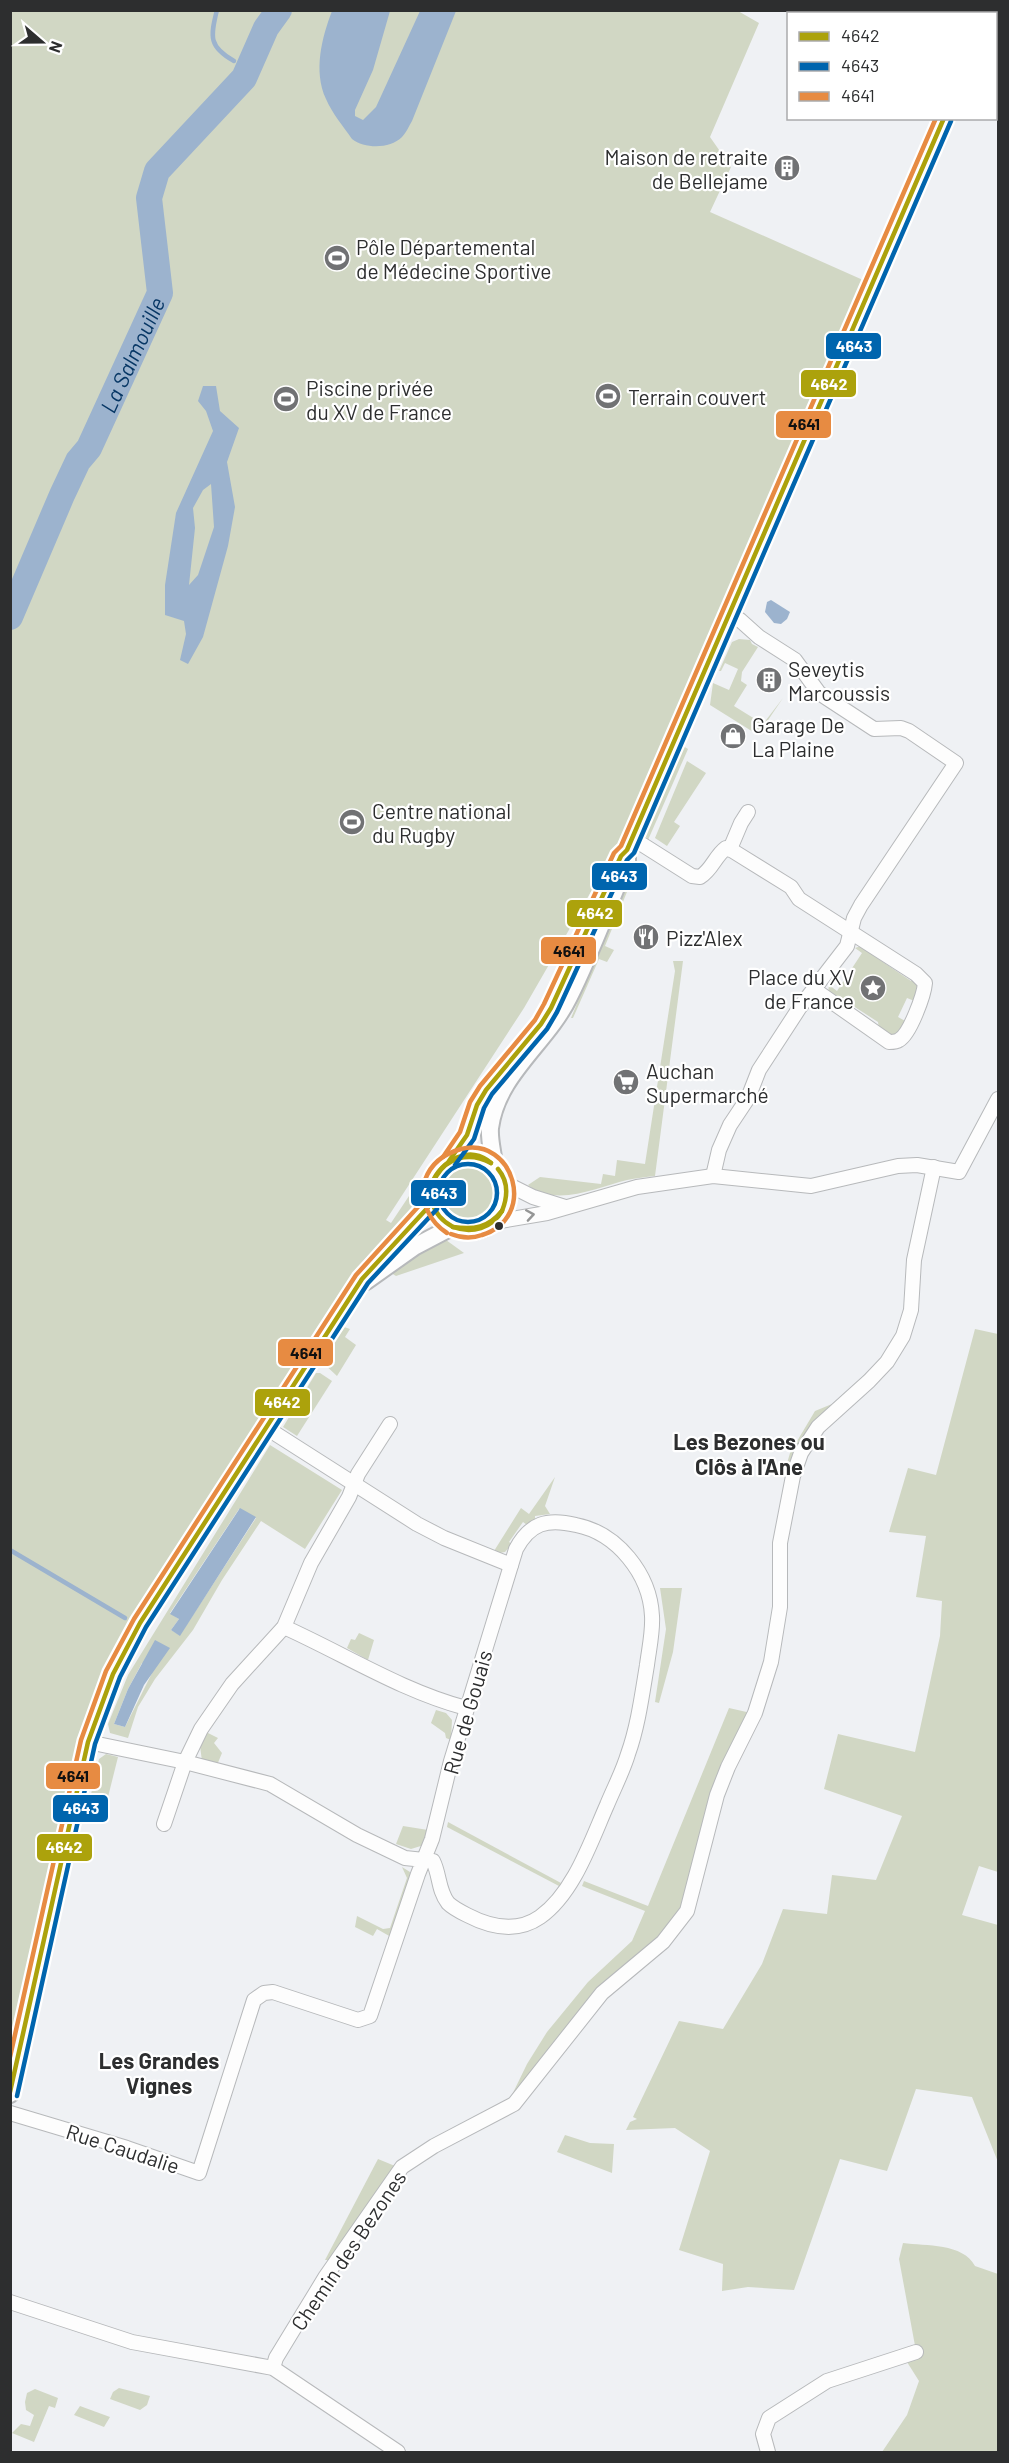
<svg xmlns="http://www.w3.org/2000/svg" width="1009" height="2463" font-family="Barlow,sans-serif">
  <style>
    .green { fill: #d1d7c4; fill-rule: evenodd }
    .water { fill: #9cb3ce; fill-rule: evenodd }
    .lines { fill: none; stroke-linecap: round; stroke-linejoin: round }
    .stream { stroke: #9cb3ce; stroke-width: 4.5 }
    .river { stroke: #9cb3ce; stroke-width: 26 }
    .minor-casing { stroke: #b7b9bb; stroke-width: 16 }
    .major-casing { stroke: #b7b9bb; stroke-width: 20 }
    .minor { stroke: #fdfdfd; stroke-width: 14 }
    .major { stroke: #fdfdfd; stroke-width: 16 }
    .bus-1-casing { stroke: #fff; stroke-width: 9 }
    .bus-2-casing { stroke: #fff; stroke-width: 9 }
    .bus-3-casing { stroke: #fff; stroke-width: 9 }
    .bus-1 { stroke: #aca20c; stroke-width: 4.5 }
    .bus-2 { stroke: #0065ae; stroke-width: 4.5 }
    .bus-3 { stroke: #e78b42; stroke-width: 4.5 }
    .oneway { stroke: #959696 }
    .bus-dot { fill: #2d2e2f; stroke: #fff; stroke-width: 2 }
    .labels { text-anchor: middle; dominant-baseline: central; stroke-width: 4.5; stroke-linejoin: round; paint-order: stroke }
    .poi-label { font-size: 21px; fill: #2d2e2f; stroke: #fff; text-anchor: start }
    .street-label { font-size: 21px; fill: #2d2e2f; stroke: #fff }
    .water-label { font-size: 22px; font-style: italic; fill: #073765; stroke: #fff }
    .neighbourhood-label { font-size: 22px; font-weight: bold; fill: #2d2e2f; stroke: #fff }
    .line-badge { stroke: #fff; stroke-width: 2 }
    .badge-label { font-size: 16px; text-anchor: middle; font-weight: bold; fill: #fff }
    .pale-badge-label { font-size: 16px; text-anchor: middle; font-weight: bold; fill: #111 }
  </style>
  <rect width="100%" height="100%" fill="#eff1f4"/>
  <!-- green -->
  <g class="green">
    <path d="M 11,11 L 738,11 L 759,23 L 710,137 L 731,167 L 710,212 L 863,280 L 619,843 L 524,1008 L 386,1220 L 391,1223 L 419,1181 C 413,1230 378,1246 350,1282 L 134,1619 L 48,1885 L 11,2050 Z"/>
    <polygon points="739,639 750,640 752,644 758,647 742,672 741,681 747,685 734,706 763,724 783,698 758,735 710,705 713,683 729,690 738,669 725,663 721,671 719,671 732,642"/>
    <polygon points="680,744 688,749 648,840 645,835 645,829"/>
    <polygon points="687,761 706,773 674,822 680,826 667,846 655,838"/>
    <polygon points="631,882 605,946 614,950 607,962 599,959 573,1018 571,1018 617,907 616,906"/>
    <polygon points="597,893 600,896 550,1002 544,999"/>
    <polygon points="861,946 874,951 874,956 911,981 914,978 922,985 917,1002 907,998 898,1017 907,1022 901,1034 890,1037 879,1029 878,1022 844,1000 836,1001 828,993 829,985 837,991 862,953 855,948"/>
    <path d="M 673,961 L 683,961 L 655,1176 C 646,1177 636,1178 627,1180 C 597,1187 557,1208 528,1185 L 540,1177 L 601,1184 L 603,1174 L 615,1176 L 617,1160 L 645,1164 L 675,971 Z"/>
    <circle cx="469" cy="1193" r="31"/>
    <polygon points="440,1240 446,1240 464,1253 396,1276 388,1271"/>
    <polygon points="344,1327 350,1329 345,1337 356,1345 337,1376 322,1362"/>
    <polygon points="975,1329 998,1334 998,1872 979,1866 962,1915 998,1925 998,2162 972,2097 916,2089 887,2171 840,2159 794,2290 748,2287 722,2291 723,2264 679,2250 710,2151 675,2128 626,2130 630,2122 637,2119 633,2117 679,2021 723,2029 762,1964 783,1909 827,1914 832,1875 876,1880 902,1816 824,1789 838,1734 915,1752 940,1636 942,1601 916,1597 926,1536 889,1532 908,1468 936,1475"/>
    <polygon points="880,1361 789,1468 786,1467 790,1453 815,1411 832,1404"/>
    <polygon points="316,1373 320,1373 332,1381 297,1436 283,1427"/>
    <path d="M 270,1445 L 342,1490 L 305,1549 L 261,1521 L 222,1580 L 193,1630 L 155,1679 L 138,1707 L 128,1738 L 110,1733 L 108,1724 L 128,1675 ZM 239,1509 L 256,1518 L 180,1635 L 171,1630 L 179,1619 L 170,1613 ZM 142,1663 L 152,1673 L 125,1727 L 114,1724 L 128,1689 Z"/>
    <polygon points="555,1477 545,1506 550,1514 535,1516 535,1520 527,1525 523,1522 509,1542 512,1544 505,1552 499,1553 494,1551 521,1508 529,1514"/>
    <polygon points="660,1588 682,1588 673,1652 659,1703 655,1702 666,1629"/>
    <polygon points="359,1633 374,1640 368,1660 347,1648 351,1639 355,1640"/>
    <polygon points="729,1708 751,1713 685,1903 671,1924 510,2099 527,2064 547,2032 588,1982 632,1941 645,1911 582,1886 584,1881 648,1906"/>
    <polygon points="436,1710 446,1713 452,1720 451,1740 446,1738 445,1733 431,1723"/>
    <polygon points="206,1732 218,1738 214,1743 222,1753 217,1765 202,1761 200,1746"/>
    <polygon points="106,1754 118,1757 103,1817 87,1812 99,1759"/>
    <polygon points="448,1822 561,1883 559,1886 447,1827"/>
    <polygon points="403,1826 428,1830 424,1845 411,1849 396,1844"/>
    <polygon points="402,1867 410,1872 410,1877 391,1937 377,1929 373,1936 355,1927 357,1916 383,1929 390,1928 407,1878"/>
    <polygon points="565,2135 590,2143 614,2144 612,2173 557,2152"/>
    <polygon points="378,2159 395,2166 332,2260 325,2260"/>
    <path d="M 903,2243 C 926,2246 963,2243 975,2266 L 998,2274 L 997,2452 L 882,2452 L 907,2415 L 919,2381 L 907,2362 L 915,2360 L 916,2351 L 899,2259 Z"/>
    <polygon points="119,2388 150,2396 147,2405 140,2410 110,2399 113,2392"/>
    <polygon points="35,2389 58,2398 55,2408 49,2406 34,2442 12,2433 21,2424 30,2426 34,2415 26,2410 25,2402 27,2393"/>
    <polygon points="80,2406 110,2417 104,2427 74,2415"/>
  </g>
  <!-- water -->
  <g class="water">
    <path d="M 332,11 L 390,11 L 373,70 L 355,110 L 355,116 L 363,120 L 376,107 L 420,11 L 456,11 L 412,121 C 409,126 406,133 402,137 C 390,149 365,149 352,139 C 343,126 332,113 326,99 C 313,71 322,37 332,11 Z"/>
    <path d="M 203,386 L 216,386 L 220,411 L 239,428 L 227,462 L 235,507 L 228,546 L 203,637 L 188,664 L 180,660 L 186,634 L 184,621 L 165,615 L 165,585 L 176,513 L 213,431 L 206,411 L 198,401 ZM 211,484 L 214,527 L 198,575 L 189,585 L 195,528 L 193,508 L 203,490 Z"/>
    <polygon points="771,600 790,612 787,619 781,624 774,623 765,612 767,602"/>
    <polygon points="240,1508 256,1517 180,1636 171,1630 179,1619 170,1614"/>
    <polygon points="155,1640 170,1648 144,1685 125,1727 114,1724 128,1689"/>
  </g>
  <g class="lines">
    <!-- stream -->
    <g class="stream">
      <path d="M 217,10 C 210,37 209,47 234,61"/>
      <polyline points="245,69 248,71"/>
      <polyline points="10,1550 125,1618"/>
    </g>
    <!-- river -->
    <path class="river" id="s1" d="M 10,617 L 62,495 L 78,461 L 89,448 L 160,293 L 149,198 L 157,171 L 244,78 L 266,28 L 279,10"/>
    <defs>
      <g id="minor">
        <polyline points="828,10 832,14"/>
        <path d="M 632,838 L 692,876 L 700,877 C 712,870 715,856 726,848 L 733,851 L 791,887 L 799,899 L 916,974 L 925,983 C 924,995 910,1034 899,1040 C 896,1042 892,1042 889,1042 L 815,990"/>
        <polyline points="730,849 741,823 748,812"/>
        <polyline points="713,1176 719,1150 730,1125 748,1098 759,1070 800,1007 847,946 854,918 861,905 956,763 909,731 901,728 874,729 819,693 795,660 759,637 740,620 728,614"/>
        <polyline points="505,1183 533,1197 565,1207"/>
        <polyline points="494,1222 547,1213 637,1187 713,1176 811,1186 898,1166 917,1165 959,1172 998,1099"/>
        <polyline points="265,1427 417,1524 444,1538 511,1565"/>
        <path d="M 284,1627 C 344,1654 402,1691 466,1708"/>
        <polyline points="164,1824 185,1762 201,1729 232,1684 284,1627 311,1563 349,1497 358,1474 390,1424"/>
        <path d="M 10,2113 L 127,2148 L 199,2173 L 254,2000 L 264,1993 L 273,1992 L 358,2020 L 370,2016 L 418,1874 L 432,1839 L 451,1761 L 516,1549 C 530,1523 547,1518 576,1525 C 617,1533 650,1574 652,1616 C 653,1632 649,1649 647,1665 C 642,1695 638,1726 628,1754 C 623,1771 614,1788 607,1805 C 591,1841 574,1893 540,1917 C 517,1933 490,1927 467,1915 C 461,1912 453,1908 448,1903 C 438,1890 440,1875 433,1861 L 405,1858 L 357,1835 L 270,1784 L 185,1762 L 88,1742"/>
        <polyline points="10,2302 132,2342 273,2368 398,2452"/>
        <polyline points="273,2368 276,2358 326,2276 402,2167 434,2146 514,2104 602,1993 663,1942 687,1911 717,1795 728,1767 755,1713 771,1662 780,1607 780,1543 793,1476 801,1453 818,1427 869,1381 887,1362 903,1336 911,1310 914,1260 934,1167"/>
        <polyline points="768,2452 763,2434 769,2418 827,2381 916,2352"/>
      </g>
      <g id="major">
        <polyline points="976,14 977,10"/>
        <circle cx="469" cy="1193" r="38"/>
        <polyline points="449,1161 467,1135 477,1105 486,1090 541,1024 570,969"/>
        <path d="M 494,1165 C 493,1153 489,1140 490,1128 C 497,1074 546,1044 569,997 C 591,953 608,906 627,861 L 627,850 L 944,118"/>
        <polyline points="366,1281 414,1247 452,1227"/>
        <path d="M 10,2094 L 88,1742 L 113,1674 L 140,1623 L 265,1427 L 356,1289 C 371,1260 387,1254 406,1232 C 416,1221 420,1212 432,1203"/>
      </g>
    </defs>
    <!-- minor casing -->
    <use href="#minor" class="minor-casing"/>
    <!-- major casing -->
    <use href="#major" class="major-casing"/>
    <!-- minor -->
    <use href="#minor" class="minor"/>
    <!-- major -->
    <use href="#major" class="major"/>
    <defs>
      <g id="bus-1">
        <polyline points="449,1161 467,1135 477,1105 486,1090 541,1024 551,1008 621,856 627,850 944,118"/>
        <path d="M 498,1169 C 509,1182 508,1196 502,1211"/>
        <path d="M 432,1183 C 441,1160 471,1144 491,1163"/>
        <path d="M 453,1227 C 474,1230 488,1228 502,1211"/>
        <path d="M 453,1227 C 472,1234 492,1228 502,1211"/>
        <path d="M 453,1227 C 406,1202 443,1137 491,1163"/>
        <polyline points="10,2092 88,1742 113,1674 140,1623 362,1279 432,1203"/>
      </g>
      <g id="bus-2">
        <circle cx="468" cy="1193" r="29"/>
        <polyline points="455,1165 474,1139 484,1108 492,1094 547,1029 557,1012 627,860 634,853 951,121"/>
        <polyline points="17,2096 95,1744 120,1677 146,1627 368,1283 437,1209"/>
      </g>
      <g id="bus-3">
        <polyline points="443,1157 460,1132 470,1102 480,1086 535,1020 544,1004 614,853 621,846 936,118"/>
        <path d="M 425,1180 C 431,1163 443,1154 461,1149 C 514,1136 538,1218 482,1235 C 471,1239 461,1238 451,1234"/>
        <path d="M 425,1184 C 421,1204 430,1222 447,1233"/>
        <polyline points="10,2057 81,1740 106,1671 134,1619 356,1275 427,1197"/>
      </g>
    </defs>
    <!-- bus-1 casing -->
    <use href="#bus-1" class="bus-1-casing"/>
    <!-- bus-2 casing -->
    <use href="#bus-2" class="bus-2-casing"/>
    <!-- bus-3 casing -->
    <use href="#bus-3" class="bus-3-casing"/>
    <!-- bus-1 -->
    <use href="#bus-1" class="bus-1"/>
    <!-- bus-2 -->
    <use href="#bus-2" class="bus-2"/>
    <!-- bus-3 -->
    <use href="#bus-3" class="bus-3"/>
  </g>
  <!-- one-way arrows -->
  <defs><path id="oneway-chevron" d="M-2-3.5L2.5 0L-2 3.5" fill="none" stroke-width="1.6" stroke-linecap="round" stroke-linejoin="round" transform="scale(1.5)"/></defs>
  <use class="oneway" href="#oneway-chevron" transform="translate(530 1215) rotate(-9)"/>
  <!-- icons -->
  <defs>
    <symbol id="building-disc" viewBox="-11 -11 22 22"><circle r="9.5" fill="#717274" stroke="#fff"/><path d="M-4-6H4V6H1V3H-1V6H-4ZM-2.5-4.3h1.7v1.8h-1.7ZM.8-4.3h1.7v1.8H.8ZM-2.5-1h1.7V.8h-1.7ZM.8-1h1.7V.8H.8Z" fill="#fff"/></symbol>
    <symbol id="stadium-disc" viewBox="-11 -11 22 22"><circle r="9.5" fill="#717274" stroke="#fff"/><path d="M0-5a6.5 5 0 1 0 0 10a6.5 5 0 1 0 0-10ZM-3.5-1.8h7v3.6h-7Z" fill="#fff"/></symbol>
    <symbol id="shop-disc" viewBox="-11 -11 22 22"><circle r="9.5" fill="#717274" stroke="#fff"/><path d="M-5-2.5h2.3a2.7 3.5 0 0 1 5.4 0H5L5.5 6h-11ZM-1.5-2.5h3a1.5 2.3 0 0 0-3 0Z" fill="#fff"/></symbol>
    <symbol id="restaurant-disc" viewBox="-11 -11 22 22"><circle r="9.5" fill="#717274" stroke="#fff"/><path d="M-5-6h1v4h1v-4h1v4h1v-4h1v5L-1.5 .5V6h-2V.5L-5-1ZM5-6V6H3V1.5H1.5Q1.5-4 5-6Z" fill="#fff"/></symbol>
    <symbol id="sight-disc" viewBox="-11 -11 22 22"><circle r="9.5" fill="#717274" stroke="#fff"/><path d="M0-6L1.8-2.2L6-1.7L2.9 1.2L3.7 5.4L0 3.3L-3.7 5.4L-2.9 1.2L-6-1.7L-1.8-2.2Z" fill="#fff"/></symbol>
    <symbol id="supermarket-disc" viewBox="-11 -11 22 22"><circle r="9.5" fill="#717274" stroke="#fff"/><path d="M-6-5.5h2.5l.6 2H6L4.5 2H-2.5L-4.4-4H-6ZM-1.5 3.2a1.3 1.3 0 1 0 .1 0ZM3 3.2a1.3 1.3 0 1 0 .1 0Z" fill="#fff"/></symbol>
  </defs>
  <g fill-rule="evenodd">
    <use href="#building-disc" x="772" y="153" width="30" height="30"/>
    <use href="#stadium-disc" x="322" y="243" width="30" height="30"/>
    <use href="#stadium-disc" x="593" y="381" width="30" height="30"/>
    <use href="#stadium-disc" x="271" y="384" width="30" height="30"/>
    <use href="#building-disc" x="754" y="665" width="30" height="30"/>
    <use href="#shop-disc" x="718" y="721" width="30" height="30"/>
    <use href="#stadium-disc" x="337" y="807" width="30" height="30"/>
    <use href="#restaurant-disc" x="631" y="922" width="30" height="30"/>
    <use href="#sight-disc" x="858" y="973" width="30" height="30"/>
    <use href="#supermarket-disc" x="611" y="1067" width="30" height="30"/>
  </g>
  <!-- markers -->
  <circle class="bus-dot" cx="499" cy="1226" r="5"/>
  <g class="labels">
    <!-- poi labels -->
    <g class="poi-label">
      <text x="768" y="156" text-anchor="end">Maison de retraite<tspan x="768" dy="24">de Bellejame</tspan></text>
      <text x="356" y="246">Pôle Départemental<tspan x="356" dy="24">de Médecine Sportive</tspan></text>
      <text x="306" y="387">Piscine privée<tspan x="306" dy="24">du XV de France</tspan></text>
      <text x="628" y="396">Terrain couvert</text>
      <text x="788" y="668">Seveytis<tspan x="788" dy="24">Marcoussis</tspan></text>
      <text x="752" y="724">Garage De<tspan x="752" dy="24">La Plaine</tspan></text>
      <text x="372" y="810">Centre national<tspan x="372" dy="24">du Rugby</tspan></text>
      <text x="666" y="937">Pizz'Alex</text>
      <text x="854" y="976" text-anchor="end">Place du XV<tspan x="854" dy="24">de France</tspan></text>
      <text x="646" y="1070">Auchan<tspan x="646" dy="24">Supermarché</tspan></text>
    </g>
    <!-- street labels -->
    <g class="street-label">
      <text transform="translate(467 1712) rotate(-74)">Rue de Gouais</text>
      <text transform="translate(123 2148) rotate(18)">Rue Caudalie</text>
      <text transform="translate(348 2250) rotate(-56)">Chemin des Bezones</text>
    </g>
    <!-- water labels -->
    <g class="water-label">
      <text stroke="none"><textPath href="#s1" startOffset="290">La Salmouille</textPath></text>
    </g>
    <!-- neighbourhood labels -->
    <g class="neighbourhood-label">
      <text x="749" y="1441">Les Bezones ou<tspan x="749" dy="25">Clôs à l'Ane</tspan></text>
      <text x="159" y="2060">Les Grandes<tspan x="159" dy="25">Vignes</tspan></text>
    </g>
  </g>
  <g class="line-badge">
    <rect x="825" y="332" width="57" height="28" rx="6" fill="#0065ae"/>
    <rect x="800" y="369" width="57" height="29" rx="6" fill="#aca20c"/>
    <rect x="775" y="410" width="57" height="29" rx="6" fill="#e78b42"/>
    <rect x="591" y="862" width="57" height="29" rx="6" fill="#0065ae"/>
    <rect x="566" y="899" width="57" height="29" rx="6" fill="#aca20c"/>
    <rect x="540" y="936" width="57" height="29" rx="6" fill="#e78b42"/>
    <rect x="410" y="1179" width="57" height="28" rx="6" fill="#0065ae"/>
    <rect x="277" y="1338" width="57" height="29" rx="6" fill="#e78b42"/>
    <rect x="254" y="1388" width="57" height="29" rx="6" fill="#aca20c"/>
    <rect x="45" y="1762" width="56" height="28" rx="6" fill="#e78b42"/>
    <rect x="52" y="1794" width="57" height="29" rx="6" fill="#0065ae"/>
    <rect x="36" y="1833" width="57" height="29" rx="6" fill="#aca20c"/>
  </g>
  <g class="badge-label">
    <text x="854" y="352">4643</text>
    <text x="829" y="390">4642</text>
    <text x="619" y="882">4643</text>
    <text x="595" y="919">4642</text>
    <text x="439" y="1199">4643</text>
    <text x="282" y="1408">4642</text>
    <text x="81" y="1814">4643</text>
    <text x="64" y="1853">4642</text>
  </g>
  <g class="pale-badge-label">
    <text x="804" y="430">4641</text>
    <text x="569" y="957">4641</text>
    <text x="306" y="1359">4641</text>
    <text x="73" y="1782">4641</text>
  </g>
  <!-- border -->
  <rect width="1009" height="2463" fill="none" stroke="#2d2e2f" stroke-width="24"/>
  <!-- legend -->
  <rect x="787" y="12" width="210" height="108" fill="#ffffff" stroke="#ababac" stroke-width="1.5"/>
  <rect x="799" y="32" width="30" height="9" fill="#aca20c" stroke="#ababac" stroke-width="1.5"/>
  <text x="841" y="42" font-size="18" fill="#2d2e2f">4642</text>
  <rect x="799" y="62" width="30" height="9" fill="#0065ae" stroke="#ababac" stroke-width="1.5"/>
  <text x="841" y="72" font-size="18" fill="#2d2e2f">4643</text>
  <rect x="799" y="92" width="30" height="9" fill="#e78b42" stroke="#ababac" stroke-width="1.5"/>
  <text x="841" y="102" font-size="18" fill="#2d2e2f">4641</text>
  <!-- north arrow -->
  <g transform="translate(42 42) rotate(110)" stroke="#ffffff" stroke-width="4.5" paint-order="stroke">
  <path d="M0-4.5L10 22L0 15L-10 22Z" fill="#2d2e2f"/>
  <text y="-9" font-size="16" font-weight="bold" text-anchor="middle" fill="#2d2e2f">N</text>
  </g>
</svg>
